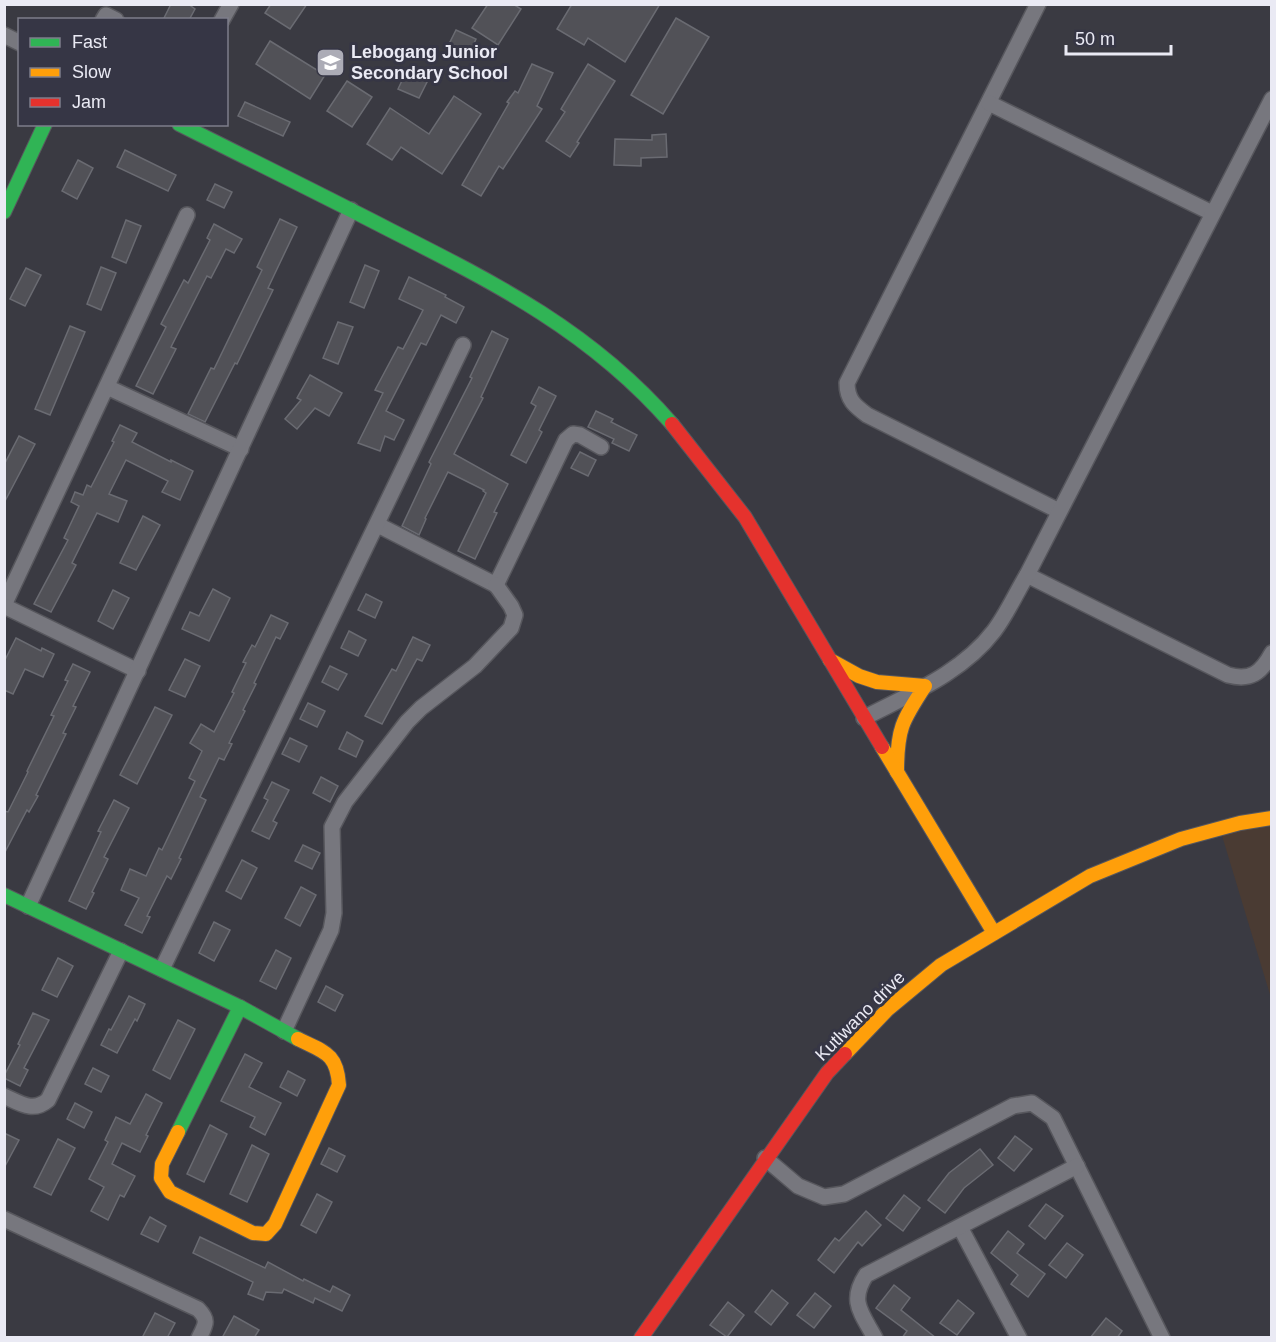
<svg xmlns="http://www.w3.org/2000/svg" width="1276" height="1342" font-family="Helvetica,sans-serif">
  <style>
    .industrial { fill: #4a3b33 }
    .building { fill: #515157; stroke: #6a6b72; stroke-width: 1.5 }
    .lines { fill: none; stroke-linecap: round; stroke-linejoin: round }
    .street-casing { stroke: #57575d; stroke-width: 18 }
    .fast-casing { stroke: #57575d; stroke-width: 16 }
    .slow-casing { stroke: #57575d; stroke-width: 16 }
    .jam-casing { stroke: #57575d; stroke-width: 16 }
    .street { stroke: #77777e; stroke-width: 15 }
    .fast { stroke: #30b455; stroke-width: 14 }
    .slow { stroke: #ff9f0a; stroke-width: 14 }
    .jam { stroke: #e5322d; stroke-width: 14 }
    .labels { text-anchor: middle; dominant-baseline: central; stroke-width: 6; stroke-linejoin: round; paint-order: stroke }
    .poi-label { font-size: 18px; font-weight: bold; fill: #eaeaf4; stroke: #363645; text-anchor: start }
    .street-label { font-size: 18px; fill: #eaeaf4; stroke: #363645 }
  </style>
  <rect width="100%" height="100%" fill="#3a3a42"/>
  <!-- industrial -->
  <polygon class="industrial" points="1271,819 1271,998 1220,829"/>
  <!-- building -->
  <g class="building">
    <polygon points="171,4 188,4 195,9 189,20 163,20"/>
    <polygon points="271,4 307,4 290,29 265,13"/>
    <polygon points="488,4 513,4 521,9 498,45 472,28"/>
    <polygon points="572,4 660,4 625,62 588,38 584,45 557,29"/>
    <polygon points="676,18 709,37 663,114 631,95"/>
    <polygon points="456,30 476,39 467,58 447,48"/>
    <polygon points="270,41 325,75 310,99 256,64"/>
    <polygon points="532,64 553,73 537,106 542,109 503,169 499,166 481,196 462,185 509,103 507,102 515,91 518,93"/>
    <polygon points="588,64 615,81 577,142 579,143 570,157 546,141 565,112 561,109"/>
    <polygon points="407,70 428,80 419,98 398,89"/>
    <polygon points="347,81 372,97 352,127 327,111"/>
    <polygon points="454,96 481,114 442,174 401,147 392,160 367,144 390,108 429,134"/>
    <polygon points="245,102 290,122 283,136 238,116"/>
    <polygon points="666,134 667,157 641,158 641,166 614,165 615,139 652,140 652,135"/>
    <polygon points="125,150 176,175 168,191 117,167"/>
    <polygon points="78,160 93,168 77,199 62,191"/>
    <polygon points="215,184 232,192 224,208 207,200"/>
    <polygon points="280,219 297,227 268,288 273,290 237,364 235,363 205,422 188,414 211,368 214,369 262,270 257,267"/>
    <polygon points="126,220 141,226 126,263 112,257"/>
    <polygon points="214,224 242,239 234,253 226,249 211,278 207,276 171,347 176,349 153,394 136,386 166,327 161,324 184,280 188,283 210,240 207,238"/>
    <polygon points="365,265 379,271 364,308 350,302"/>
    <polygon points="101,267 116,273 101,310 87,304"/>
    <polygon points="26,268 41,275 25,306 10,299"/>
    <polygon points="409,277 446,295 445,297 464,307 456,323 441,315 426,345 421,343 386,411 404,420 394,440 385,436 380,451 358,443 383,393 375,390 398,347 403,349 423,310 399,299"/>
    <polygon points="338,322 353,327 338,364 323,358"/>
    <polygon points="70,326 85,332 50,415 35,409"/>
    <polygon points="492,331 508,339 481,397 483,398 454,454 508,484 494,512 497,513 475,559 458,551 486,493 483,491 484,490 448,472 425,518 426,519 419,535 402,526 431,464 429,462 472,378 470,377"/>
    <polygon points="310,375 342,393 329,416 315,408 297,429 285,419 301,400 297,398"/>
    <polygon points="539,387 556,396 539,430 542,432 526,463 511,455 536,406 531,403"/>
    <polygon points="596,411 613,419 611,422 637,435 629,451 612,443 614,439 588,427"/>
    <polygon points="120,425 137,433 132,442 171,462 171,460 193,471 180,500 162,492 168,481 126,460 109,494 127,501 118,522 97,513 72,563 76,565 51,612 34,604 68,540 64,538 79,506 71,502 75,492 83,495 87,485 91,487 114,442 112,441"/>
    <polygon points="19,436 35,444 4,503 4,465"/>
    <polygon points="580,452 596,460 588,476 571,468"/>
    <polygon points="143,516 160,525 136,570 120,563"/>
    <polygon points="213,589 230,598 209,641 182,629 190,612 199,616"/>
    <polygon points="113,590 129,598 113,629 98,621"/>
    <polygon points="366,594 382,602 375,618 358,610"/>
    <polygon points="271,615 288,623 280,639 276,637 254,683 256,684 243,710 245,711 229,743 232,744 224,760 219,758 200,797 206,800 179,858 181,859 171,879 167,876 147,916 150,917 142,933 125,925 139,898 121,890 130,869 146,876 159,848 162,850 195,781 189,778 202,751 190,743 201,724 214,732 234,693 232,692 246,663 243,662 252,645 255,647"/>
    <polygon points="349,631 366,640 358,656 341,648"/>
    <polygon points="413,637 430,645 422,661 417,659 382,724 365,716 392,669 396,671"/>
    <polygon points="16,638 41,651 42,648 54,654 43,677 25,669 13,694 4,690 4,662"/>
    <polygon points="185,659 200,666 185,697 169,690"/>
    <polygon points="73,664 90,672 73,706 76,707 63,733 66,734 36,795 38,796 29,812 27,810 4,854 4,811 8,812 28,772 27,771 54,716 51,715 68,681 65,680"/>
    <polygon points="330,666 347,674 338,690 322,682"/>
    <polygon points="308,703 325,711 317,727 300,719"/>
    <polygon points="155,707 172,715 137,784 120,775"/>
    <polygon points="347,732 363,741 356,757 339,749"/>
    <polygon points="290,738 307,746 299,762 282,754"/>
    <polygon points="321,777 338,786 330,802 313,793"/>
    <polygon points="272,782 289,790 273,821 277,823 269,839 252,831 268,800 264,798"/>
    <polygon points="114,800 129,808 104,857 108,859 92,892 94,893 86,909 69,901 101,832 98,831"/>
    <polygon points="303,845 320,853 312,869 295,861"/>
    <polygon points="242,860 257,868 241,899 226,891"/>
    <polygon points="301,887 316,895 300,926 285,918"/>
    <polygon points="214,922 230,930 214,961 199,953"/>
    <polygon points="276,950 291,958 276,989 260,981"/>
    <polygon points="58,958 73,966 57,997 42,990"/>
    <polygon points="326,986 343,995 335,1011 318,1002"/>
    <polygon points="129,996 145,1004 137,1021 135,1019 117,1053 101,1045 109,1029 111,1030"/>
    <polygon points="33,1013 49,1020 24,1068 28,1070 20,1086 4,1078 4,1076 20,1045 18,1044"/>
    <polygon points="178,1020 195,1029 170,1079 153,1070"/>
    <polygon points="245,1054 262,1063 249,1087 281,1103 265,1135 250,1127 255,1117 221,1101"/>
    <polygon points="93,1068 109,1076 101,1092 85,1084"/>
    <polygon points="288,1071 305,1080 297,1096 280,1087"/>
    <polygon points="146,1094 162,1103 146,1135 148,1136 140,1152 122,1143 112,1164 135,1176 124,1197 120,1195 108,1220 91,1211 104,1187 89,1179 108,1142 105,1140 116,1117 130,1124"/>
    <polygon points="75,1103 92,1112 84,1128 67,1119"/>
    <polygon points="210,1125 227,1134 204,1182 187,1174"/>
    <polygon points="4,1133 19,1140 4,1168"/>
    <polygon points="1015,1136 1032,1149 1014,1171 998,1158"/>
    <polygon points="58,1139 75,1148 51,1195 34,1187"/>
    <polygon points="252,1145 269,1154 247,1202 230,1194"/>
    <polygon points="329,1148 345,1156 337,1172 321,1164"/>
    <polygon points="980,1149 993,1165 964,1188 945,1213 928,1200 949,1173"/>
    <polygon points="317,1194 332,1202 316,1233 301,1225"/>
    <polygon points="904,1195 920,1208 903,1231 886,1218"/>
    <polygon points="1046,1204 1063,1216 1045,1239 1029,1226"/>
    <polygon points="866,1211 881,1225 862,1246 858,1242 834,1273 818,1260 835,1238 839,1241"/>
    <polygon points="150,1217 166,1226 158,1242 141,1234"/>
    <polygon points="1008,1231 1024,1244 1017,1253 1045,1274 1028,1297 1011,1284 1018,1275 991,1253"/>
    <polygon points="200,1237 265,1268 268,1262 303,1281 304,1279 330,1292 333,1286 350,1295 342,1311 315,1298 313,1303 284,1289 282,1293 266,1292 263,1300 248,1294 253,1282 193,1253"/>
    <polygon points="1067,1243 1083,1255 1066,1278 1049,1265"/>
    <polygon points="894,1285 910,1298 901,1310 936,1338 902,1338 907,1331 876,1308"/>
    <polygon points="772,1290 788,1303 771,1325 755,1312"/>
    <polygon points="815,1293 831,1306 814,1328 797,1315"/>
    <polygon points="958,1300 974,1313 957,1335 940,1323"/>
    <polygon points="728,1302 744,1315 727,1337 710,1325"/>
    <polygon points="155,1313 175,1323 167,1338 142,1338"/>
    <polygon points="234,1316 259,1330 254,1338 222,1338"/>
    <polygon points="1106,1318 1122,1331 1117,1338 1090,1338"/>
  </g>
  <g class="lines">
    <defs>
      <g id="street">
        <path d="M 1038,4 L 847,383 C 847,400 855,406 867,415 L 1059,511"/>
        <polyline points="103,20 106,15 116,20"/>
        <polyline points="222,20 231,4"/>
        <polyline points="4,35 20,43"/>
        <polyline points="989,103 1212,213"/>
        <polyline points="107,387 241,449"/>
        <polyline points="378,525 496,585 566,440 573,434 580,435 601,447"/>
        <path d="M 1027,575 L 1228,675 C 1251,681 1261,673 1272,653"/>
        <polyline points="4,605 187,215"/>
        <polyline points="4,606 138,671"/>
        <path d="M 864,718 C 910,694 962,673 994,631 C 1007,614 1016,593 1027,575 L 1272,99"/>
        <polyline points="28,906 351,210"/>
        <polyline points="162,969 463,345"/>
        <polyline points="284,1031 331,930 334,913 332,827 345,802 407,722 421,708 475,666 511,628 515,615 511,606 496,585"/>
        <path d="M 4,1096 C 20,1103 33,1113 48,1100 L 121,951"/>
        <polyline points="765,1158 798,1186 824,1197 844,1194 1013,1106 1032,1103 1053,1118 1162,1338"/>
        <path d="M 4,1219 L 198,1309 C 209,1320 206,1324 199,1338"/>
        <polyline points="960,1227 1019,1338"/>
        <path d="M 875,1338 C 861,1312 849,1301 866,1275 L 1077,1166"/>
      </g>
      <g id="fast">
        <path d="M 179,124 C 249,159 320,194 390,230 C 497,284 592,332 672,424"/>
        <polyline points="4,212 45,124"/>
        <polyline points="4,895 240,1007 298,1039"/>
        <polyline points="178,1132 240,1007"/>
      </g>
      <g id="slow">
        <path d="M 830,660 L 859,676 L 877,682 L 925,686 C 902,721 897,729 897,772"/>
        <polyline points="882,747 994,933"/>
        <polyline points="845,1054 888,1009 941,965 1090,876 1181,839 1240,823 1272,818"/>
        <path d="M 178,1132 L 162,1164 L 161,1178 L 170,1192 L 253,1233 L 266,1234 L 275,1224 L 339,1085 C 337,1053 324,1052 298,1039"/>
      </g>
      <g id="jam">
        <polyline points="672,424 745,517 882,747"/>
        <polyline points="641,1338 827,1073 845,1054"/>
      </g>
    </defs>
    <!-- street casing -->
    <use href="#street" class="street-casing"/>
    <!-- fast casing -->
    <use href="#fast" class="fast-casing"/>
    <!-- slow casing -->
    <use href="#slow" class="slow-casing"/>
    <!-- jam casing -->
    <use href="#jam" class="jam-casing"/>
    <!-- street -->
    <use href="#street" class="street"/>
    <!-- fast -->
    <use href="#fast" class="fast"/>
    <!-- slow -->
    <use href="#slow" class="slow"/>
    <!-- jam -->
    <use href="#jam" class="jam"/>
  </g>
  <!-- icons -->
  <defs>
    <symbol id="school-square" viewBox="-11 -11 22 22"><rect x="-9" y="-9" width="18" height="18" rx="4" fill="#acacb6" stroke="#363645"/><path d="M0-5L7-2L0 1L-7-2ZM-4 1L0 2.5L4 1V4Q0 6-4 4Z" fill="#fff"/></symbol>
  </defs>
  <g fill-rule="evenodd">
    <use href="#school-square" x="314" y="46" width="33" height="33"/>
  </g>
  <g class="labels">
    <!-- poi labels -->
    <g class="poi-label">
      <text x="351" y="52">Lebogang Junior<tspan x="351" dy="21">Secondary School</tspan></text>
    </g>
    <!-- street labels -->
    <g class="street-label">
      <text transform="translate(860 1016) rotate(-45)">Kutlwano drive</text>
    </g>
  </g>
  <!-- border -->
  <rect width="1276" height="1342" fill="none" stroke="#eaeaf4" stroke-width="12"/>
  <!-- legend -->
  <rect x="18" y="18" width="210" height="108" fill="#363645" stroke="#7e7e8b" stroke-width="1.5"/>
  <rect x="30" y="38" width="30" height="9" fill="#30b455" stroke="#7e7e8b" stroke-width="1.5"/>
  <text x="72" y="48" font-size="18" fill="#eaeaf4">Fast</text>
  <rect x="30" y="68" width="30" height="9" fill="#ff9f0a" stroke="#7e7e8b" stroke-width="1.5"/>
  <text x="72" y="78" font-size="18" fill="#eaeaf4">Slow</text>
  <rect x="30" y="98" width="30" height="9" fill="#e5322d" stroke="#7e7e8b" stroke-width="1.5"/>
  <text x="72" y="108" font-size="18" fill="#eaeaf4">Jam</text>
  <!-- scale -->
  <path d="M1066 45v9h105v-9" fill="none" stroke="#eaeaf4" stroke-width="3"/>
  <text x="1075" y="45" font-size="18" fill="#eaeaf4" stroke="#363645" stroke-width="4.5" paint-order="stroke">50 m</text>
</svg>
